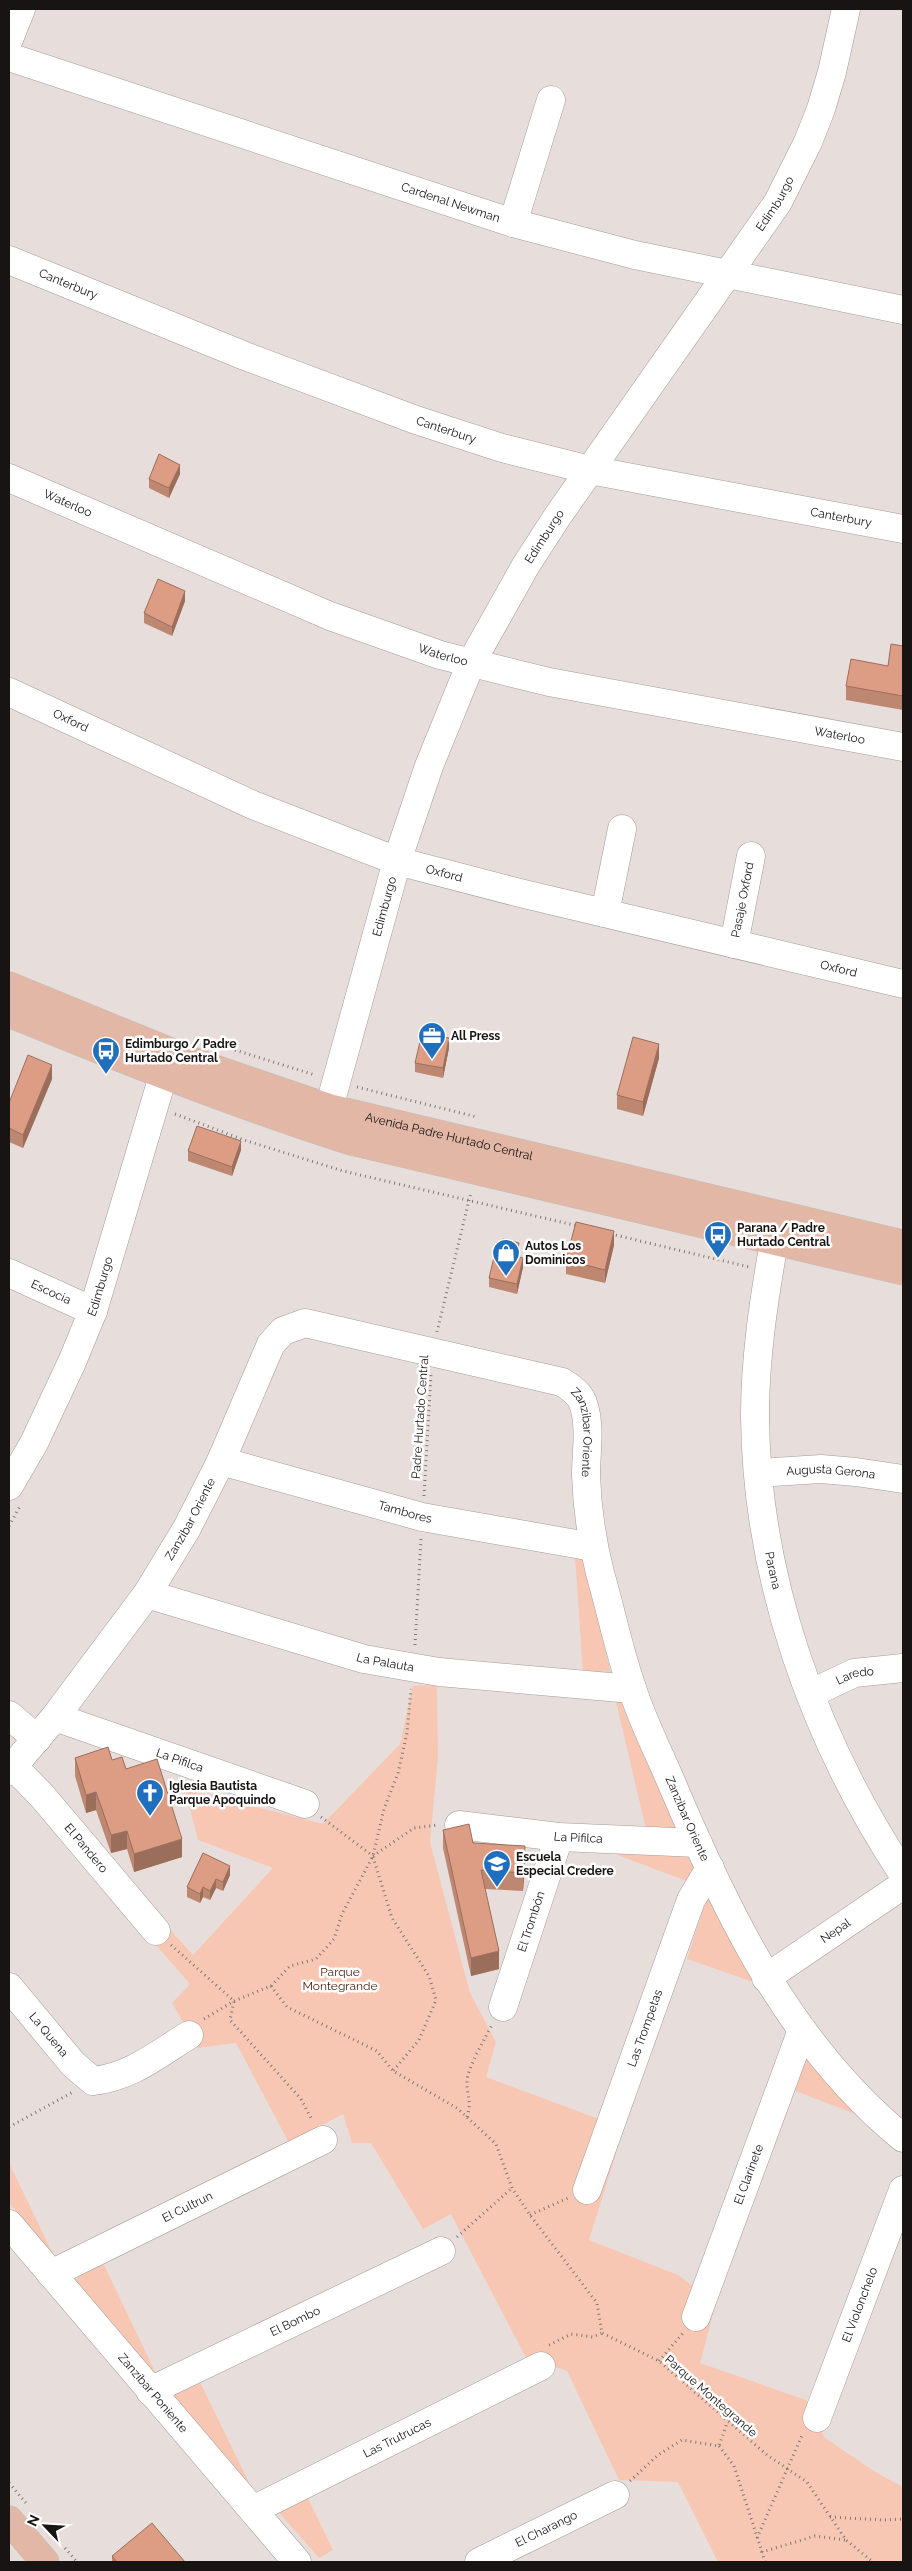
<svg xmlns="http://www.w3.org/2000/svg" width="912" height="2571" font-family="Raleway,sans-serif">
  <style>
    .green { fill: #f8c7b3 }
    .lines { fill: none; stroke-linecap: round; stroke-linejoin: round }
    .minor-casing { stroke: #a49b98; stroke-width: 29 }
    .major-casing { stroke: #bebdbd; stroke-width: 29 }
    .path { stroke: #7e7876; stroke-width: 3; stroke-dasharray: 1 4; stroke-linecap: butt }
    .minor { stroke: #fff; stroke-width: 28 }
    .major { stroke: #e3b7a5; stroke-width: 28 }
    .wall { fill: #be8772 }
    .shaded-wall { fill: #9b6e5c }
    .building { fill: #dd9d84; stroke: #9b6e5c }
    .labels { text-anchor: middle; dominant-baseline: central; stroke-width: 5; stroke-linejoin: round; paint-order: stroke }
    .street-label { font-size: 12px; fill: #171413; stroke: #fff }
    .poi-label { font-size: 12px; font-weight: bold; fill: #171413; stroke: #fff; text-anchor: start }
    .park-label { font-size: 12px; fill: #451c0a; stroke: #fff }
  </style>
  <rect width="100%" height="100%" fill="#e7dedb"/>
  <!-- green -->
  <g class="green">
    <polygon points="575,1555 583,1556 612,1678 583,1675"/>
    <polygon points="437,1685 438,1757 430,1842 470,1993 496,2042 486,2077 599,2119 616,2154 589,2240 678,2275 716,2303 700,2363 806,2400 825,2438 877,2473 903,2487 903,2562 718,2562 678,2482 619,2480 567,2371 525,2356 451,2214 423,2229 371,2143 352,2143 343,2114 289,2143 236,2043 198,2048 172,2003 190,1984 149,1937 165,1924 193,1955 273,1868 198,1840 185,1789 323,1824 400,1744 413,1686"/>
    <polygon points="622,1700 679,1829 646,1829 616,1702"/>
    <polygon points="588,1844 696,1851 692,1883"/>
    <polygon points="710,1888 756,1983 687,1959"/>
    <polygon points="806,2051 857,2109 855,2114 793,2090"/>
    <polygon points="9,2163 54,2256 9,2203"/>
    <polygon points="103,2263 159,2380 74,2280"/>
    <polygon points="199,2380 256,2497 170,2397"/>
    <polygon points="305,2492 333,2550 319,2558 276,2509"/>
  </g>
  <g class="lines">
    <defs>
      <g id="minor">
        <polyline points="9,39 21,9"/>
        <path id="s1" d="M 9,57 L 513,223 L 635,255 L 903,310"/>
        <polyline points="513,223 551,100"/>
        <path id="s2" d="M 9,260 L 245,356 L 416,420 L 502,448 L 590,470 L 903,529"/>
        <path id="s3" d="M 9,478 L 330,616 L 440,655 L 549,682 L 903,747"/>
        <path id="s4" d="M 9,692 L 253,805 L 397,861 L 520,893 L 903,984"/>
        <polyline points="605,913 622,829"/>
        <path id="s5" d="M 734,944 L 751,856"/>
        <path id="s6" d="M 329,1108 L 397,861 L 429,766 L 471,663 L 526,565 L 557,517 L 778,202 L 808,142 L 821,109 L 832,72 L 846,9"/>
        <path id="s7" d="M 774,1242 C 764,1299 755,1357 755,1415 C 756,1578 814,1739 903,1874"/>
        <path id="s8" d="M 9,1273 L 93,1311"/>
        <path id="s9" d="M 221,1461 L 422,1517 L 593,1547"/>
        <path id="s10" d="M 759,1473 L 821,1469 L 856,1472 L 903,1479"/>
        <path id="s11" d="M 9,1486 L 34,1443 L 72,1362 L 93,1311 L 163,1076"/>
        <path id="s12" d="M 147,1594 L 364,1659 L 439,1672 L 632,1689"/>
        <path id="s13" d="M 810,1694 L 854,1673 L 903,1668"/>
        <polyline points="9,1715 37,1739"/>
        <path id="s14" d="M 55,1717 L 305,1804"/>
        <path id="s15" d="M 13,1766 L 43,1797 L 156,1931"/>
        <path id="s16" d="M 9,1771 L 55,1717 L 147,1594 L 187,1528 L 221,1461 L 271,1344 L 283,1331 L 305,1323 L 562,1382 C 571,1388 579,1393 583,1403 C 591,1426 586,1452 586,1475 C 587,1508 592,1541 600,1573 C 611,1611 619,1651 632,1688 C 643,1723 661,1757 675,1791 C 730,1920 792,2047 903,2138"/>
        <path id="s17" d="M 459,1825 L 559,1837 L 698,1843"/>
        <path id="s18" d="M 766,1978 L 903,1885"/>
        <path id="s19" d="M 9,1987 L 73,2064 L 93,2081 C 131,2077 158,2054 189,2035"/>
        <path id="s20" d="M 503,2007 L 559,1837"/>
        <path id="s21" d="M 587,2190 L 691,1900 L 710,1868"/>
        <path id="s22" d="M 9,2224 L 297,2562"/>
        <path id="s23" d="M 51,2274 L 323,2140"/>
        <path id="s24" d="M 696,2317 L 802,2030"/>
        <path id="s25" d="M 150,2391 L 441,2251"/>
        <path id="s26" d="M 817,2418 L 903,2190"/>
        <path id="s27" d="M 253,2510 L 541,2366"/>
        <path id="s28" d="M 479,2562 L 615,2495"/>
      </g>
      <g id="major">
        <path id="s29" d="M 9,986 L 200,1064 L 329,1108 L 903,1244"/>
        <path d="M 9,1013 C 122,1059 235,1104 351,1141 L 903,1271"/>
        <polyline points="9,2520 45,2562"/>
      </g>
    </defs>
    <!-- minor casing -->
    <use href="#minor" class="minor-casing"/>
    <!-- major casing -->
    <use href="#major" class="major-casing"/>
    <!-- path -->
    <g class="path">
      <polyline points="235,1050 315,1075"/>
      <polyline points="357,1087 477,1117"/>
      <polyline points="175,1114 244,1140 343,1171 578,1226"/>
      <polyline points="611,1234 749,1267"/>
      <polyline points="437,1332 471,1192"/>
      <polyline points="424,1496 431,1375"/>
      <polyline points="9,1526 20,1506"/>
      <polyline points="415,1645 421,1539"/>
      <polyline points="321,1817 373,1856 414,1828 438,1825"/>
      <polyline points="373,1857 392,1918 429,1976 436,2000 419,2040 393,2071"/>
      <polyline points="171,1945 234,2001 230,2020 301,2099 312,2120"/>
      <polyline points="271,1986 287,2007 377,2051 393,2071 457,2108 496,2144 512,2188 530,2215 597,2303 602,2333 659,2361 767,2455 807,2482 846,2540 873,2562"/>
      <polyline points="204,2019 234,2001 271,1986 290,1966 316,1959 334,1939 342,1914 373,1856 384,1809 398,1773 407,1733 411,1689"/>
      <path d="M 467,2117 C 472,2101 467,2098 467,2082 C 466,2071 486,2036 492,2025"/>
      <polyline points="9,2127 73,2092"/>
      <polyline points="530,2215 568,2198"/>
      <polyline points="457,2237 512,2188"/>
      <polyline points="549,2345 571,2334 593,2337 602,2333"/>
      <polyline points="659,2361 683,2333"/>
      <polyline points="719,2446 734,2466 762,2552"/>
      <polyline points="630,2481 658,2455 682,2440 719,2446 727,2423"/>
      <polyline points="9,2483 26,2503"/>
      <polyline points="830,2517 883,2520 903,2519"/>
      <polyline points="757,2538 803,2433"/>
      <polyline points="65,2548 77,2562"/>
      <polyline points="765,2562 762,2552 815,2536 845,2540"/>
    </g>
    <!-- minor -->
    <use href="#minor" class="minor"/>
    <!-- major -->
    <use href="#major" class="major"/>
  </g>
  <!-- wall -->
  <g class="wall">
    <polygon points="180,474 169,498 149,488 149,479"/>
    <polygon points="185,601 172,636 144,623 144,613"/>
    <polygon points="903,646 903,710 846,700 846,686 888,666"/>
    <polygon points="449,1048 443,1078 415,1072 415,1063"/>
    <polygon points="659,1058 643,1116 617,1109 617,1095"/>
    <polygon points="52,1079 23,1148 9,1142 9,1103"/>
    <polygon points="241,1150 232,1176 188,1161 188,1151"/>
    <polygon points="614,1245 605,1283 566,1274 566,1260"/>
    <polygon points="519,1252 518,1256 523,1267 517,1294 489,1287 489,1278"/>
    <polygon points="75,1758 112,1760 126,1769 182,1857 134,1872 127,1849 111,1853 96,1810 86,1813 75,1776"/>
    <polygon points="443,1830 525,1864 523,1891 485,1889 499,1969 471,1976 443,1848"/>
    <polygon points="203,1853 230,1875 223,1891 216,1888 210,1900 203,1897 200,1903 187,1897 187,1887"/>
    <polygon points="112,2556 185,2562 112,2562"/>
  </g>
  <!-- shaded-wall -->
  <g class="shaded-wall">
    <polygon points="180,465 180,474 169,498 169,488"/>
    <polygon points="185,591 185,601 172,636 172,627"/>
    <polygon points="449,1038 449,1048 443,1078 443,1068"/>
    <polygon points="659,1044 659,1058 643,1116 643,1102"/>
    <polygon points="52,1065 52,1079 23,1148 23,1135"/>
    <polygon points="241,1141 241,1150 232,1176 232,1167"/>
    <polygon points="614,1231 614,1245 605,1283 605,1270"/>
    <polygon points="519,1243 519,1252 516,1265 516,1256"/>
    <polygon points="523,1258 523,1267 517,1294 517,1284"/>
    <polygon points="96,1792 96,1810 86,1813 86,1795"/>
    <polygon points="127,1831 127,1849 111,1853 111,1835"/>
    <polygon points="182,1839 182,1857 134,1872 134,1854"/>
    <polygon points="525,1846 525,1864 523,1891 523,1873"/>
    <polygon points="230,1866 230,1875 223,1891 223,1882"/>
    <polygon points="216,1879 216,1888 210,1900 210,1891"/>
    <polygon points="203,1887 203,1897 200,1903 200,1894"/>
    <polygon points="499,1951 499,1969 471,1976 471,1958"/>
  </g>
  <!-- building -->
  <g class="building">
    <polygon points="159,454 180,465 169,488 149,479"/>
    <polygon points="158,579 185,591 172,627 144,613"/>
    <polygon points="891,644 903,646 903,696 846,686 851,659 888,666"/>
    <polygon points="422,1033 449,1038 443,1068 415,1063"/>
    <polygon points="633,1037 659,1044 643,1102 617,1095"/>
    <polygon points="28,1055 52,1065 23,1135 9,1128 9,1103"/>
    <polygon points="197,1126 241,1141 232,1167 188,1151"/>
    <polygon points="576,1222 614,1231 605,1270 566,1260"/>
    <polygon points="503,1239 519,1243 516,1256 523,1258 517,1284 489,1278 494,1257 499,1258"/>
    <polygon points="108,1747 112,1760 122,1757 126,1769 157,1759 182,1839 134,1854 127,1831 111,1835 96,1792 86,1795 75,1758"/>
    <polygon points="469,1824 473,1843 525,1846 523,1873 481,1870 499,1951 471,1958 443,1830"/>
    <polygon points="203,1853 230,1866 223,1882 216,1879 210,1891 203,1887 200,1894 187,1887"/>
    <polygon points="152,2523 185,2562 117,2562 112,2556"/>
  </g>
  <!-- icons -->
  <defs>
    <symbol id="office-pin" viewBox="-11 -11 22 30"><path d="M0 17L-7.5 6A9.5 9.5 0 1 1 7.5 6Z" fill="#206fbe" stroke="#fff"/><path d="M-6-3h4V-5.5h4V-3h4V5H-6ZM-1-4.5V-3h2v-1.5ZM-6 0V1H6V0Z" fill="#fff"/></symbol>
    <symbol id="bus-pin" viewBox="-11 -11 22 30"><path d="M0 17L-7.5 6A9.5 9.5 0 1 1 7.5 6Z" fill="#206fbe" stroke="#fff"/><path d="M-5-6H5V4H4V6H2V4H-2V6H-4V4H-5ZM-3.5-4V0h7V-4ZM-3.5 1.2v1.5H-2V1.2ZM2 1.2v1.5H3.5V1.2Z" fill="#fff"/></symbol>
    <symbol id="shop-pin" viewBox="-11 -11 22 30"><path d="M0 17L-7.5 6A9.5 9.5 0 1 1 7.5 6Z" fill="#206fbe" stroke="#fff"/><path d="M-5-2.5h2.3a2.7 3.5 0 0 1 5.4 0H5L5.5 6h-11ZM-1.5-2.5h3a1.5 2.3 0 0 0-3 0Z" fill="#fff"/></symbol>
    <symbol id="church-pin" viewBox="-11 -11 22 30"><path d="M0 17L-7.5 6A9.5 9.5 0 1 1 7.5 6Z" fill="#206fbe" stroke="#fff"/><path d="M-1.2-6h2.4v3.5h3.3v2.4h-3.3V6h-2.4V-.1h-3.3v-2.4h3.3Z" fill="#fff"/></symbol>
    <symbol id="school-pin" viewBox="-11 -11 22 30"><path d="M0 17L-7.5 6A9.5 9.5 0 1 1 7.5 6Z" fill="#206fbe" stroke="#fff"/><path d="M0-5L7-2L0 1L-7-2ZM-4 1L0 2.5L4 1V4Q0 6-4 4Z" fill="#fff"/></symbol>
  </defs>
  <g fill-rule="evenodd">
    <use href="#office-pin" x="416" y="1020" width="32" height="43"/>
    <use href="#bus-pin" x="90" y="1035" width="32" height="43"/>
    <use href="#bus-pin" x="702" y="1219" width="32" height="43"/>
    <use href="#shop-pin" x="490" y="1237" width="32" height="43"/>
    <use href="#church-pin" x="134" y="1777" width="32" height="43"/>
    <use href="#school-pin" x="481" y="1848" width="32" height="43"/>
  </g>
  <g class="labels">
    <!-- street labels -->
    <g class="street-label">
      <text stroke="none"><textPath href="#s1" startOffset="465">Cardenal Newman</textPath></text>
      <text stroke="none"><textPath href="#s6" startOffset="1019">Edimburgo</textPath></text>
      <text stroke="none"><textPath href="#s2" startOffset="64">Canterbury</textPath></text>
      <text stroke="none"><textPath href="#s2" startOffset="469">Canterbury</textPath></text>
      <text stroke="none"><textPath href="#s3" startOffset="64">Waterloo</textPath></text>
      <text stroke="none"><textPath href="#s2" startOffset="874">Canterbury</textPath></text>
      <text stroke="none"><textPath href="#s6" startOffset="614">Edimburgo</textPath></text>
      <text stroke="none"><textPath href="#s3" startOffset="469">Waterloo</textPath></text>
      <text stroke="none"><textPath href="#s4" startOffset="68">Oxford</textPath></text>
      <text stroke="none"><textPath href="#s3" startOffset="874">Waterloo</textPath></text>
      <text stroke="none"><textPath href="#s4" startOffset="472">Oxford</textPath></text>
      <text stroke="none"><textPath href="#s5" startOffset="45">Pasaje Oxford</textPath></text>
      <text stroke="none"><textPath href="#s6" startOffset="209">Edimburgo</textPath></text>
      <text stroke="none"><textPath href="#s4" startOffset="878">Oxford</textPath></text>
      <text stroke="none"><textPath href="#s29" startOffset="466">Avenida Padre Hurtado Central</textPath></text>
      <text stroke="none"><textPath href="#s11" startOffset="220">Edimburgo</textPath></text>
      <text stroke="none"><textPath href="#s8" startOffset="46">Escocia</textPath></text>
      <text transform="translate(420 1417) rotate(-86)">Padre Hurtado Central</text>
      <text stroke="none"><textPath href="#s16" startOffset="868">Zanzibar Oriente</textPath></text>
      <text stroke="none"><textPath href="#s10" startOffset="72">Augusta Gerona</textPath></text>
      <text stroke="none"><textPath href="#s9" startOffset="191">Tambores</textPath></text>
      <text stroke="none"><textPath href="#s16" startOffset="311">Zanzibar Oriente</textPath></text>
      <text stroke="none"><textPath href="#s7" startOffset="331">Parana</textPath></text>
      <text stroke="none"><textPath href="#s12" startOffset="248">La Palauta</textPath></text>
      <text stroke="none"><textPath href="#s13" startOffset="49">Laredo</textPath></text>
      <text stroke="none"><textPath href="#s14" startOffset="132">La Pifilca</textPath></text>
      <text stroke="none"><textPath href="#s16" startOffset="1272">Zanzibar Oriente</textPath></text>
      <text stroke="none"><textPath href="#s17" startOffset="120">La Pifilca</textPath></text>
      <text stroke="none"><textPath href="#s15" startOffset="110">El Pandero</textPath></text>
      <text stroke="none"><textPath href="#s20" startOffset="90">El Trombón</textPath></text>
      <text stroke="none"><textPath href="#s18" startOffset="84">Nepal</textPath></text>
      <text stroke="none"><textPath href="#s21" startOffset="172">Las Trompetas</textPath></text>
      <text stroke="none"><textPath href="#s19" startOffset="62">La Quena</textPath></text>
      <text stroke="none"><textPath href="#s24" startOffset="152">El Clarinete</textPath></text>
      <text stroke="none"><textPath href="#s23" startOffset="152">El Cultrun</textPath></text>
      <text stroke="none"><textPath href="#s26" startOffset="121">El Violonchelo</textPath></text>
      <text stroke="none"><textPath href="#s25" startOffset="161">El Bombo</textPath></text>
      <text stroke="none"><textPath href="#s22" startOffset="222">Zanzíbar Poniente</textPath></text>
      <text transform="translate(711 2396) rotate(41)">Parque Montegrande</text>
      <text stroke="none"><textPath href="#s27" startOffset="161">Las Trutrucas</textPath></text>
      <text stroke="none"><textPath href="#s28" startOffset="75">El Charango</textPath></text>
    </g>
    <!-- poi labels -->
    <g class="poi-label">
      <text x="451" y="1036">All Press</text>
      <text x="125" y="1044">Edimburgo / Padre<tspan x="125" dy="14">Hurtado Central</tspan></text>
      <text x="737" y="1228">Parana / Padre<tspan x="737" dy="14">Hurtado Central</tspan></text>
      <text x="525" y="1246">Autos Los<tspan x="525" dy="14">Dominicos</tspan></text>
      <text x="169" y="1786">Iglesia Bautista<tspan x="169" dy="14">Parque Apoquindo</tspan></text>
      <text x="516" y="1857">Escuela<tspan x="516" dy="14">Especial Credere</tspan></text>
    </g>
    <!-- park labels -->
    <g class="park-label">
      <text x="340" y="1972">Parque<tspan x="340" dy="14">Montegrande</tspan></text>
    </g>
  </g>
  <!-- border -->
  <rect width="912" height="2571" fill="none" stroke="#171413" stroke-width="20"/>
  <!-- north arrow -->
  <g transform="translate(45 2526) rotate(295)" stroke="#ffffff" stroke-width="4" paint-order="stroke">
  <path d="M0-4L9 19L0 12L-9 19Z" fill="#171413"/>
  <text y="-8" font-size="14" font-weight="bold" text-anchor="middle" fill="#171413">N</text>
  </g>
</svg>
